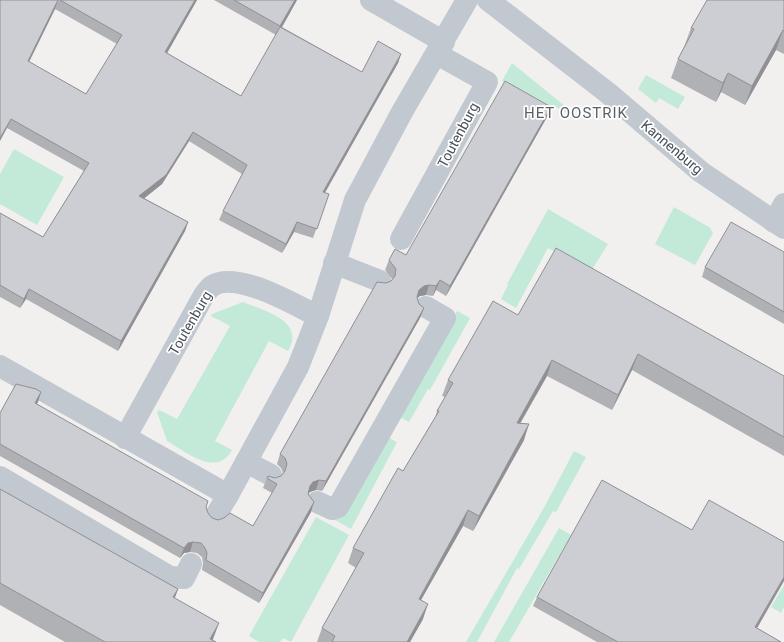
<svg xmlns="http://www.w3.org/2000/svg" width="784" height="642" font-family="Roboto,sans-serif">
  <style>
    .green { fill: #c3ead8 }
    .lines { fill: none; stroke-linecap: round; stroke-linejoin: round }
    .minor { stroke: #c1c8cf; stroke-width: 22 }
    .wall { fill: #b0b1b5; fill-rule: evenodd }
    .shaded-wall { fill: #909094 }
    .building { fill: #cdced3; stroke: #909094 }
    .labels { text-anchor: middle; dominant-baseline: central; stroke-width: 3.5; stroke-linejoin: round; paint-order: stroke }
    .street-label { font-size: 14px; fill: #49505a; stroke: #fff }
    .neighbourhood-label { font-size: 15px; letter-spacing: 1px; fill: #5d5f63; stroke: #fff }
  </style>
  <rect width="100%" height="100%" fill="#f1f0ef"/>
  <!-- green -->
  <g class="green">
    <polygon points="512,63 571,111 570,115 555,106 553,109 502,81"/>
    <polygon points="646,75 685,97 678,109 659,98 656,103 638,89"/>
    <polygon points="14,149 64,177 37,225 0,204 0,174"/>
    <polygon points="674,207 709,227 713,233 695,265 655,244"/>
    <polygon points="548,209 608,244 591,271 548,248 516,308 501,299 508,285 507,284"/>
    <path d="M 243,302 C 265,311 306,321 288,351 L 269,341 L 215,441 L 232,450 C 217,478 186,452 167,441 L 157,412 L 159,410 L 177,419 L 230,326 L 211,316 L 212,314 Z"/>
    <polygon points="457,311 470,318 430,390 428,389 409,422 398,416"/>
    <polygon points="387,437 397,442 351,529 330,517"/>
    <polygon points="574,451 586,457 556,512 553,511 519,569 517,568 477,642 466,642 546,504"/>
    <polygon points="316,517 349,535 291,642 283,638 280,642 259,642 249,636"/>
    <polygon points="559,528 571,535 509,642 494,642"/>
    <polygon points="784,585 784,607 781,613 771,607"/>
  </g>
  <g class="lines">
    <!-- minor -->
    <g class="minor">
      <polyline points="371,0 444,42"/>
      <polyline points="488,0 608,93 701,172 784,228"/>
      <polyline points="774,222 784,204"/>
      <polyline points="401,239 487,82 437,54"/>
      <polyline points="334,263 380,281"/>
      <polyline points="0,366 228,495 298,367 318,316 355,200 402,112 467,0"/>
      <path d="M 125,438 L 204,295 C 206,293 209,288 212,286 C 237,270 294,305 318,316"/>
      <polyline points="246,462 271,475"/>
      <polyline points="0,477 170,577 184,578 191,564"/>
      <polyline points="317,502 332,509 338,507 445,318 426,307"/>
      <polyline points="215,517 228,495"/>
    </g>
  </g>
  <!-- wall -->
  <g class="wall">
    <path d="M 0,0 L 197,0 L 167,53 L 241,96 L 276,35 L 214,0 L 297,0 L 282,27 L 362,72 L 401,54 L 398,63 L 325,193 L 329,194 L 313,238 L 294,232 L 282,253 L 219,220 L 223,211 L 242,174 L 189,141 L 162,184 L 144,198 L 188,222 L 185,231 L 118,351 L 26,299 L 20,308 L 0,297 L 0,213 L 43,237 L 84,171 L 7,128 ZM 55,9 L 117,44 L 86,94 L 29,62 Z"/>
    <polygon points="784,0 784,54 776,50 745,105 721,92 716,102 671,78 678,59 684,47 691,28"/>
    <polygon points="547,117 446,296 436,290 433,296 426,295 420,296 417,298 419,304 424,308 420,318 322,491 316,490 310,492 308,494 311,512 259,603 202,570 203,563 202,557 197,553 190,552 184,553 180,558 0,456 0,413 41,392 37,404 206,507 208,513 212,518 218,520 253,526 272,493 263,488 267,478 275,478 281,476 283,473 281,468 277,464 280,454 386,283 391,281 392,280 392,279 385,270 389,260 406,255"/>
    <polygon points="784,252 784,324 702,277 705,267"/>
    <polygon points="518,315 784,376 784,456 632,370 612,410 547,376 520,424 524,440 473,531 463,526 421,600 423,619 410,642 317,642 322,628 356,568 348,563 353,548 403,471 435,418 437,411 445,397 442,396 448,380"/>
    <polygon points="0,489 178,589 175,598 213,640 216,642 65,642 0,605"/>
    <polygon points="537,597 757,628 781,642 597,642 533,606"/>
  </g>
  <!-- shaded-wall -->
  <g class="shaded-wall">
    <polygon points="58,0 55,9 25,70 28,61"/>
    <polygon points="195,0 197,0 162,62 165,52"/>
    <polygon points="295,0 297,0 277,36 280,26"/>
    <polygon points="783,30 776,50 745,105 752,86"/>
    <polygon points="401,54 398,63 320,201 323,192"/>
    <polygon points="728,73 721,92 716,102 723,83"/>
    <polygon points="551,107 547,117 446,296 450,286"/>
    <polygon points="11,119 7,128 0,141 0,138"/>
    <polygon points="193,132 189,141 162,184 136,205 139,196"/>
    <polygon points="188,222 185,231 118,351 121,341"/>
    <polygon points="297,222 294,232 282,253 286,244"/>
    <polygon points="440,280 436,290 433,296 436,286"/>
    <polygon points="429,285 426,295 420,296 415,300 419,290 424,286"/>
    <polygon points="29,289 26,299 20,308 24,299"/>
    <polygon points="424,308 420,318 322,491 326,481"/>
    <polygon points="638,354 632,370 612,410 618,395"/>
    <polygon points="552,360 547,376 511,439 517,423"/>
    <polygon points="41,392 38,402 31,413 35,403"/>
    <polygon points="529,424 524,440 473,531 479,516"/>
    <polygon points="319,480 316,490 310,492 306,496 310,486 313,482"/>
    <polygon points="314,502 311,512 259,603 263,593"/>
    <polygon points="468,510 463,526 413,614 419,599"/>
    <polygon points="193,542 190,552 184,553 180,558 184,548 188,543"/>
    <polygon points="784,577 784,581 752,637 755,627"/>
    <polygon points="178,589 171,607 173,597"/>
    <polygon points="428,604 423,619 410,642 407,642"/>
    <polygon points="219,623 212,642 210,639"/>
  </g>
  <!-- building -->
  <g class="building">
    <polygon points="0,0 58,0 28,61 86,94 122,35 60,0 195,0 165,52 241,96 280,27 362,72 378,41 401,54 323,192 329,194 317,229 297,222 286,244 223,211 247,165 193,132 166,175 139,196 188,222 121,341 29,289 24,299 0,285 0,213 43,237 89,163 11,119 0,138"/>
    <polygon points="234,0 295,0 280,26"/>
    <polygon points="707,0 784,0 784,31 783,30 752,86 728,73 723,83 678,59 694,29 691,28"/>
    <polygon points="505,81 551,107 450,286 440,280 436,286 429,285 424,286 419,290 417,297 419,304 424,308 326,481 319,480 313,482 310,486 308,494 314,502 263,593 206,560 207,553 205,548 201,543 193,542 188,543 184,548 0,444 0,413 16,384 36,389 41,392 35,403 208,501 206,507 208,513 212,518 218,520 224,518 230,513 253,526 277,484 267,478 268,476 275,478 281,476 285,471 287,464 285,458 280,454 377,282 386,283 391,281 395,276 396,269 389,260 395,249 406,255"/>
    <polygon points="731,222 784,252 784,312 705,267"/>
    <polygon points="556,248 784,376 784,437 638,354 618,395 552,360 517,423 529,424 479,516 468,510 419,599 428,604 407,642 332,642 335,636 322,628 364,553 353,548 398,468 403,471 439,411 437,411 453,383 448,380 493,301 518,315"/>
    <polygon points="602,480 692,530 709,500 784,542 784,577 755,627 781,642 618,642 537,597"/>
    <polygon points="0,489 178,589 173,597 219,623 210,639 216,642 105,642 0,583"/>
  </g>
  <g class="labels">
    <!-- street labels -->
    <g class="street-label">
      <text transform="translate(458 135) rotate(-62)">Toutenburg</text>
      <text transform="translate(672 147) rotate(40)">Kannenburg</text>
      <text transform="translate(190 323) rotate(-60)">Toutenburg</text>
    </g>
    <!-- neighbourhood labels -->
    <g class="neighbourhood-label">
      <text x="576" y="113">HET OOSTRIK</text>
    </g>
  </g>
</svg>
